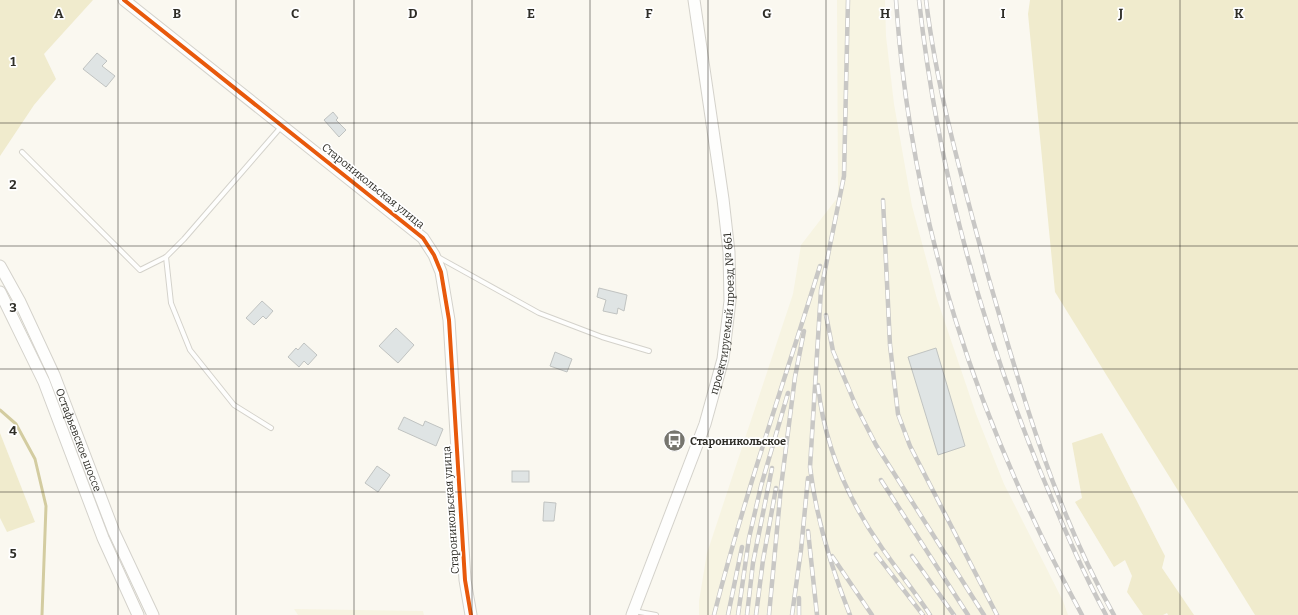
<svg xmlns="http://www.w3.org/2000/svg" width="1298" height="615" font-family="Bitter,serif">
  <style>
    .built { fill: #f7f4e2 }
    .green { fill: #f0ebcd }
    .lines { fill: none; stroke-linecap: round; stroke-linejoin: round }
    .stream { stroke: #d3cca0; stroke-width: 3 }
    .building { fill: #dfe4e4; stroke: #c0c3c1 }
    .lane-casing { stroke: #d4d2cb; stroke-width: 6 }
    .secondary-casing { stroke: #d4d2cb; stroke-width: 13 }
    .lane { stroke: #fefefd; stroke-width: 4 }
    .secondary { stroke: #fefefd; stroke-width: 11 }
    .rail-casing { stroke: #c8c7c5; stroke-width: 4.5 }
    .rail { stroke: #fff; stroke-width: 3; stroke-dasharray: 9; stroke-linecap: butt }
    .cycleway-casing { stroke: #fff; stroke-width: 6 }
    .cycleway { stroke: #e8590c; stroke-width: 4 }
    .grid { fill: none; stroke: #2f2e28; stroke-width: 1; stroke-opacity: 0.55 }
    .labels { text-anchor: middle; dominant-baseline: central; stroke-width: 3.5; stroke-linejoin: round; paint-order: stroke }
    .street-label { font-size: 11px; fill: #2f2e28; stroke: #fff }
    .poi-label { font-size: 11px; font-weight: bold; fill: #2f2e28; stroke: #fff; text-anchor: start }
    .grid-label { font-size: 13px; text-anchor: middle; font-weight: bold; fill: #2f2e28; stroke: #fff; stroke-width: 3.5; stroke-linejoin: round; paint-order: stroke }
  </style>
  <rect width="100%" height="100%" fill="#faf8f0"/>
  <!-- built -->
  <g class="built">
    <polygon points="837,0 885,0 886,36 894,104 912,206 937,299 976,414 1004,484 1063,601 1068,615 699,615 699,601 707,553 793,294 801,245 838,197"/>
    <polygon points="294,609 423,611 424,615 298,615"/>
  </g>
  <!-- green -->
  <g class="green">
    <polygon points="0,0 93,0 44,54 56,79 34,105 0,156"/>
    <polygon points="1030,0 1298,0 1298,615 1255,615 1055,292 1028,14"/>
    <polygon points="0,433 35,522 7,532 0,518"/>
    <polygon points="1102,433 1165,556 1162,568 1194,615 1168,615 1167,613 1163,615 1143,615 1127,592 1132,576 1125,560 1114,567 1075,502 1082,498 1072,443"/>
  </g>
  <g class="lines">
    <!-- stream -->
    <polyline class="stream" points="0,410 16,424 35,459 46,506 42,615"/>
  </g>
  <!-- building -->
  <g class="building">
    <polygon points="97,53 107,61 102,66 115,76 106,87 83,69"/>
    <polygon points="333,112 338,118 336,120 346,130 339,137 324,120"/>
    <polygon points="599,288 627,295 624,311 618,308 617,314 603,311 606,300 597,297"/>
    <polygon points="262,301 273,311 266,319 263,316 254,325 246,318"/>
    <polygon points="396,328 414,345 398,363 379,346"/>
    <polygon points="304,343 317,355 308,365 304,361 299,367 288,357 296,348 298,350"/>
    <polygon points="936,348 965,446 938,455 908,357"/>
    <polygon points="555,352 572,359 567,372 550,366"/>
    <polygon points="404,417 423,426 425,421 443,429 436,446 398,429"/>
    <polygon points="377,466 390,475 378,492 365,483"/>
    <rect x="512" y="471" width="17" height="11"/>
    <polygon points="544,502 556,503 554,521 543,521"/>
  </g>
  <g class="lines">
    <defs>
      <g id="lane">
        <polyline points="22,152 140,270 166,257 184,239 281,127"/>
        <polyline points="166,257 171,303 190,350 234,405 271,428"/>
        <polyline points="438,257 539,313 602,337 649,351"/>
        <polyline points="634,611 656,615"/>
      </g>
      <g id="secondary">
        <polyline points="124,0 423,238 434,255 441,272 449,320 465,580 471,615"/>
        <path id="s1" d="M 0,266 L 20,302 L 54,375 L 114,532 L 153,615"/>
        <polyline points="0,292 44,382 103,538 138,615"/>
        <path id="s2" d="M 632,615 L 705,424 L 723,359 L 730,301 L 729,252 L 723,199 L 694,0"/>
      </g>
    </defs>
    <!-- lane casing -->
    <use href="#lane" class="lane-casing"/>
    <!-- secondary casing -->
    <use href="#secondary" class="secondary-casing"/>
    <!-- lane -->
    <use href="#lane" class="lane"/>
    <!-- secondary -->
    <use href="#secondary" class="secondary"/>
    <defs>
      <g id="rail">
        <path d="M 848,0 L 844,176 L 821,290 L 810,467 C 816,518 831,567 850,615"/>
        <path d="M 896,0 C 911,223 976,420 1082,615"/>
        <path d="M 919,0 C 937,163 979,322 1041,473 C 1061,521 1081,569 1106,615"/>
        <path d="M 926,0 C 937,92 963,182 987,272 C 1020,388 1054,509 1114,615"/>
        <polyline points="883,200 890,345 898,414 910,446 997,615"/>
        <polyline points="826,315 833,351 856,406 876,445 984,615"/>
        <path d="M 818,385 C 824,444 848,500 882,548 C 898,571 915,592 930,615"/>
        <polyline points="881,480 968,615"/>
        <polyline points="808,531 817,615"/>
        <polyline points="876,554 923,615"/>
        <polyline points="832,556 872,615"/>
        <polyline points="912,556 954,615"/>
        <path d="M 714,615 C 744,497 784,382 820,266"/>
        <polyline points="728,615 742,547"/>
        <polyline points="738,615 749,538 761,486 788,393"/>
        <polyline points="747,615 753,563 772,468"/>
        <polyline points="756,615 763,560 776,488"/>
        <polyline points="769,615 781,487 795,377 804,331"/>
        <polyline points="792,615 801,550 808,478"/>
        <polyline points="799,615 799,598"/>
      </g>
    </defs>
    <!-- rail casing -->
    <use href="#rail" class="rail-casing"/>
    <!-- rail -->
    <use href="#rail" class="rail"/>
    <defs>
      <polyline id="cycleway" points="124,0 423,238 434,255 441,272 449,320 465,580 471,615"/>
    </defs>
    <!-- cycleway casing -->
    <use href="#cycleway" class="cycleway-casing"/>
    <!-- cycleway -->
    <use href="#cycleway" class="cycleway"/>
  </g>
  <!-- grid -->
  <path class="grid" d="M 118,0 L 118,615M 236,0 L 236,615M 354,0 L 354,615M 472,0 L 472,615M 590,0 L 590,615M 708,0 L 708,615M 826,0 L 826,615M 944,0 L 944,615M 1062,0 L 1062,615M 1180,0 L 1180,615M 0,123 L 1298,123M 0,246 L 1298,246M 0,369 L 1298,369M 0,492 L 1298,492"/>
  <!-- icons -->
  <defs>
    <symbol id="bus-disc" viewBox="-11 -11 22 22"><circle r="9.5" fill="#76756e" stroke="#fff"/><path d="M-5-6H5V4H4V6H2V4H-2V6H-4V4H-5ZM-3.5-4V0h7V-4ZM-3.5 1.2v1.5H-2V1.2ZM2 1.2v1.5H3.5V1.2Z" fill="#fff"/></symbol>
  </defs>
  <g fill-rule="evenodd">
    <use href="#bus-disc" x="662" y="428" width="25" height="25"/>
  </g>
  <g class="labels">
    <!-- street labels -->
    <g class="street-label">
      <text transform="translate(373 186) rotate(39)">Староникольская улица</text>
      <text stroke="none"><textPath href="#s2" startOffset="317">проектируемый проезд № 661</textPath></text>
      <text stroke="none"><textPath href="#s1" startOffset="191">Остафьевское шоссе</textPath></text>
      <text transform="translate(451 510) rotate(-94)">Староникольская улица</text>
    </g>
    <!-- poi labels -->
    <g class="poi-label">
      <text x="690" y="441">Староникольское</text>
    </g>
  </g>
  <g class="grid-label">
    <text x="59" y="18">A</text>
    <text x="177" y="18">B</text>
    <text x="295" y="18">C</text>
    <text x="413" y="18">D</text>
    <text x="531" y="18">E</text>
    <text x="649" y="18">F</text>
    <text x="767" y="18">G</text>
    <text x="885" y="18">H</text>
    <text x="1003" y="18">I</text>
    <text x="1121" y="18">J</text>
    <text x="1239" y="18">K</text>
    <text x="13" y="66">1</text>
    <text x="13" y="189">2</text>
    <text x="13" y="312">3</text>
    <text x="13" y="435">4</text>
    <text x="13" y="558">5</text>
  </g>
</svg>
